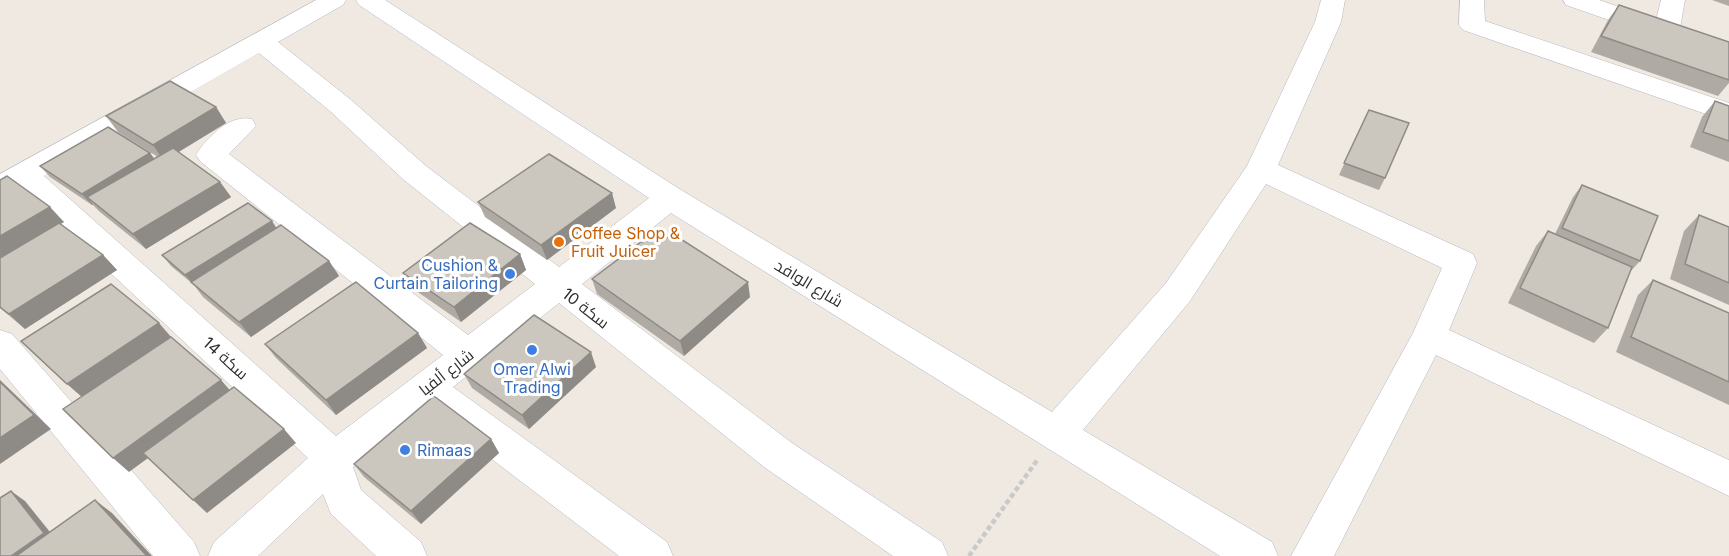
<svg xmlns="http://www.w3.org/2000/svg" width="1729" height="556" font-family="Inter,Cairo,sans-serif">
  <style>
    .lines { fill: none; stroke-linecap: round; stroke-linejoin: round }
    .minor-casing { stroke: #b4b7c1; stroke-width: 1 }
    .path { stroke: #c9c9c9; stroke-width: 4.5; stroke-dasharray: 5 3; stroke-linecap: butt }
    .minor { fill: #fff; fill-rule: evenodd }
    .wall { fill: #afaba4 }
    .shaded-wall { fill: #8e8b86 }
    .building { fill: #cbc7bf; stroke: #8e8b86; stroke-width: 1.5 }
    .food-dot { fill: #e8710a; stroke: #fff; stroke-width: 2 }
    .shop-dot { fill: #3f7fe0; stroke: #fff; stroke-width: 2 }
    .labels { text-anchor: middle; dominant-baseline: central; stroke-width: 6; stroke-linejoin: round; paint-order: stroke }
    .food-label { font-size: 16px; fill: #c56008; stroke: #fff; text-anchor: start }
    .shop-label { font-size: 16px; fill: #366cbe; stroke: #fff; text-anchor: end }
    .street-label { font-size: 16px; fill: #2e2e2e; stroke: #fff }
  </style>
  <rect width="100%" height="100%" fill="#efe9e1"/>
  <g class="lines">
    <defs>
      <g id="minor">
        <path d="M 316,0 L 346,0 L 343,5 L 278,42 L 350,99 L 426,166 L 559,267 L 649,198 L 359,5 L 356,0 L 385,0 L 681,190 L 1052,412 L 1166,283 L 1247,166 L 1315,22 L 1321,0 L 1345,0 L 1341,22 L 1278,165 L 1473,254 L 1477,263 L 1449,330 L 1729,460 L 1729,496 L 1436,355 L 1334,556 L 1291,556 L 1413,333 L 1442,268 L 1266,184 L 1190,301 L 1083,430 L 1272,542 L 1278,556 L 1220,556 L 671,213 L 582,284 L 792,443 L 942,542 L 948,556 L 893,556 L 764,467 L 559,303 L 453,387 L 667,542 L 673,556 L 619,556 L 426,409 L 353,467 L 361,490 L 421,542 L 427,556 L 376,556 L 331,514 L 323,494 L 258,556 L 208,556 L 214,542 L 308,458 L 21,189 L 0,197 L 0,174 ZM 259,53 L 330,111 L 404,180 L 535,284 L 468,335 L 229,154 L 256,126 L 252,119 C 230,114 207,137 196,155 L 201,162 L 443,355 L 336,436 L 44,176 Z"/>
        <polygon points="1460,0 1484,0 1485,21 1729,103 1729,122 1463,30 1459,25"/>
        <polygon points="1563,0 1599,0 1656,20 1661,0 1685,0 1680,28 1729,45 1729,62 1566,5"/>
        <polygon points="0,330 12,334 194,542 200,556 153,556 0,369"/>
      </g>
    </defs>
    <!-- minor casing -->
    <use href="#minor" class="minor-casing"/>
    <!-- path -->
    <polyline class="path" points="969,556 1038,459"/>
    <!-- minor -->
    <use href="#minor" class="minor"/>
  </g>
  <!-- wall -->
  <g class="wall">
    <polygon points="1712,0 1729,0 1729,6"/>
    <polygon points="1619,5 1729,42 1729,83 1718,96 1591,52 1608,20"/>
    <polygon points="1715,101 1729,106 1729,162 1690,147 1702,117"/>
    <polygon points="216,107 226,123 178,152 220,182 231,197 146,249 100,212 93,205 92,205 50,177 40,166 150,153 154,159 158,157 118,132 106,116"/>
    <polygon points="1364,121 1385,178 1379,190 1339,175"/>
    <polygon points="0,180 64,222 60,224 103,255 117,270 25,329 0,308"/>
    <polygon points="1582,185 1640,261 1630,272 1608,328 1594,343 1508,303 1536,246 1548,231 1555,234 1573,197"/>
    <polygon points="478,202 616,208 547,260 485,217"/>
    <polygon points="1699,215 1729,227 1729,305 1670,279 1684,231"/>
    <polygon points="276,228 329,261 339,276 251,337 203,297 194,285 171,266 162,255"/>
    <polygon points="520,254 526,270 461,322 412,288 403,273"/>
    <polygon points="592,279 750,297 684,356 597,294"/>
    <polygon points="1653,280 1729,313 1729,405 1616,352 1638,295"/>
    <polygon points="418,333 427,348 336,415 276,358 265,344"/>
    <polygon points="596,367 529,429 472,388 464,374"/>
    <polygon points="491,439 499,453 421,524 364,477 354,464"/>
  </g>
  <!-- shaded-wall -->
  <g class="shaded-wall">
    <polygon points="216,107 226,123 164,161 153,145"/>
    <polygon points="150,153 159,165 87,197 93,205 92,205 82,194"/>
    <polygon points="220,182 231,197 146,249 133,234"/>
    <polygon points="612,193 616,208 547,260 541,245"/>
    <polygon points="50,207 64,222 0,260 0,236"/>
    <polygon points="272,221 279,232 192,283 185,275"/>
    <polygon points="520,254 526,270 461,322 454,307"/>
    <polygon points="103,255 117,270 25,329 9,314"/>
    <polygon points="329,261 339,276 251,337 239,322"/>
    <polygon points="748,282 750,297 684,356 680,341"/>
    <polygon points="159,323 172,338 83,398 67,384"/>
    <polygon points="418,333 427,348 336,415 326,400"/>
    <polygon points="591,352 596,367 529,429 522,415"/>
    <polygon points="0,380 51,429 0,464"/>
    <polygon points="221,380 234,395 129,472 113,458"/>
    <polygon points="284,429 296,443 207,513 193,500"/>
    <polygon points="491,439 499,453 421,524 411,511"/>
    <polygon points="11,491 25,501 58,542 38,556 11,556"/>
    <polygon points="95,500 112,513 152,556 147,556"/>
  </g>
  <!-- building -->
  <g class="building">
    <polygon points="1619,5 1729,42 1729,80 1601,36"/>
    <polygon points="170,81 216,107 153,145 106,116"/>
    <polygon points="1715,101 1729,106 1729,141 1703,132"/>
    <polygon points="1369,110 1409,123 1385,178 1344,163"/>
    <polygon points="108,127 150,153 82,194 40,166"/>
    <polygon points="173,148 220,182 133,234 87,197"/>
    <polygon points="549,154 612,193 541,245 478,202"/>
    <polygon points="7,176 50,207 0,236 0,180"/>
    <polygon points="1582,185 1658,216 1640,261 1562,228"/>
    <polygon points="248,203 272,221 185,275 162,255"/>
    <polygon points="1699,215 1729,227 1729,283 1685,264"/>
    <polygon points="59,223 103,255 9,314 0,307 0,258"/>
    <polygon points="470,223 520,254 454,307 403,273"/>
    <polygon points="281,225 329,261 239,322 191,282"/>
    <polygon points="1548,231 1632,267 1608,328 1520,288"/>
    <polygon points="676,236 748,282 680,341 592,279 641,242"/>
    <polygon points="1653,280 1729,313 1729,382 1631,337"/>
    <polygon points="356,282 418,333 326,400 265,344"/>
    <polygon points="111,284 159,323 67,384 21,341"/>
    <polygon points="534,315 591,352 522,415 464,374"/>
    <polygon points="171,337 221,380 113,458 63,409"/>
    <polygon points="0,382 34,415 0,438"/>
    <polygon points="234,387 284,429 193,500 143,453"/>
    <polygon points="434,396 491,439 411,511 354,464"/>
    <polygon points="11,491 44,533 11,556 0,556 0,498"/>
    <polygon points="95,500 147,556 16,556"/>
  </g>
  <!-- markers -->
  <circle class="food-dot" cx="559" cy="242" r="6"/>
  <g class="shop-dot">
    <circle cx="510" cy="274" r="6"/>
    <circle cx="532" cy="350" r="6"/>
    <circle cx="405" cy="450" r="6"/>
  </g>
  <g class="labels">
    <!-- food labels -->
    <g class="food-label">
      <text x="571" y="233">Coffee Shop &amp;<tspan x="571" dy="18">Fruit Juicer</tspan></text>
    </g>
    <!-- shop labels -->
    <g class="shop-label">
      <text x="498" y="265">Cushion &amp;<tspan x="498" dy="18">Curtain Tailoring</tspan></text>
      <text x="532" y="369" text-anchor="middle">Omer Alwi<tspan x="532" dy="18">Trading</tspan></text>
      <text x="417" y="450" text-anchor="start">Rimaas</text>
    </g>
    <!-- street labels -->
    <g class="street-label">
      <text transform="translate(809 283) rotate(31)">شارع الوافد</text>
      <text transform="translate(586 308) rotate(38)">سكة 10</text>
      <text transform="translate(226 358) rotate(42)">سكة 14</text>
      <text transform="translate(446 372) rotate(-38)">شارع ألفيا</text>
    </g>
  </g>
</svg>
